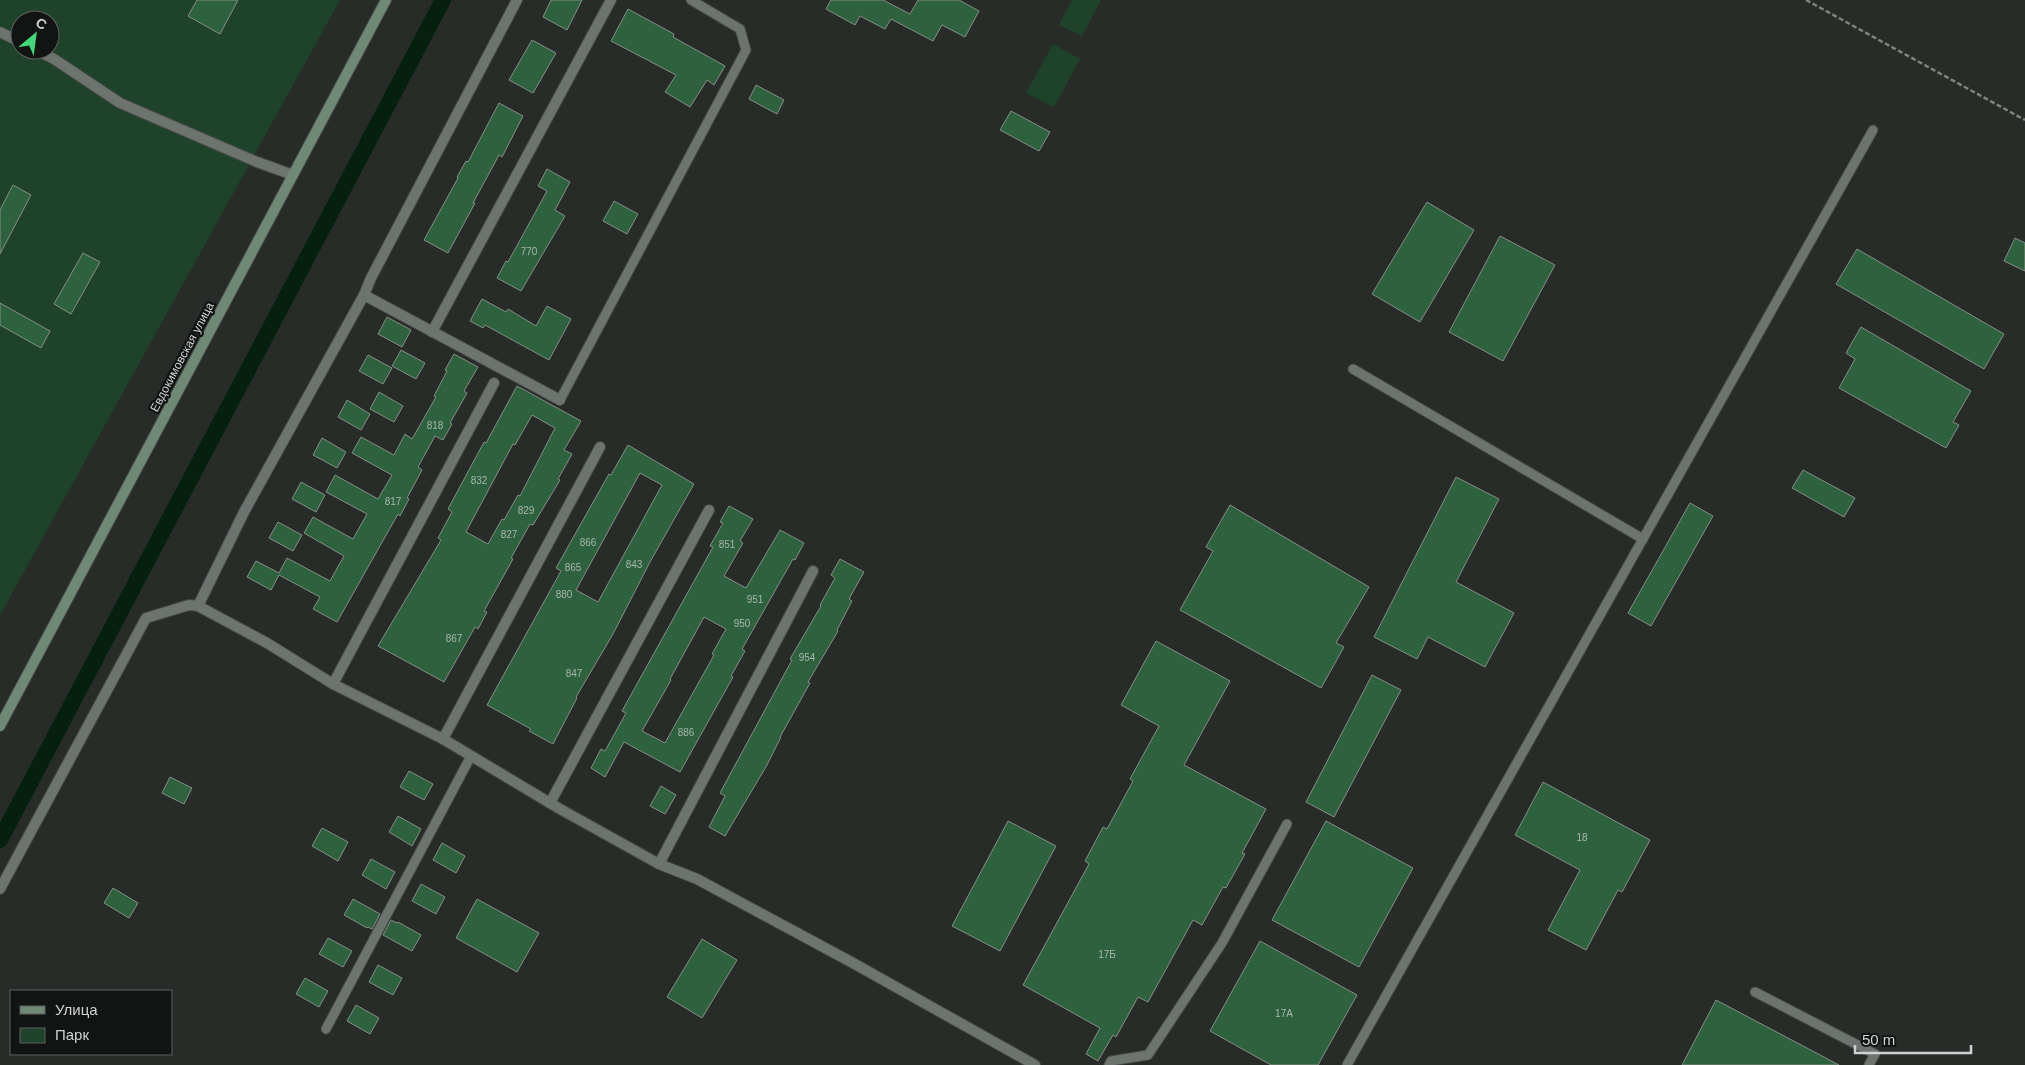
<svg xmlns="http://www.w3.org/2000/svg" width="2025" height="1065" font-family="Helvetica,sans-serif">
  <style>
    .green { fill: #1f432a; fill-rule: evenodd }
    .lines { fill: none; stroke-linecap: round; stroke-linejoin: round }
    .canal { stroke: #05200e; stroke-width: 16 }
    .building { fill: #2e613e; stroke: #878d88; fill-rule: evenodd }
    .lane-casing { stroke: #454946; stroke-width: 11 }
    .street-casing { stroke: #454946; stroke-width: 12 }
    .secondary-casing { stroke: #454946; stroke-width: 12 }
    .path { stroke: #7f8380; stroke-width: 2.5; stroke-dasharray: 5 2.5; stroke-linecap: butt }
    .lane { stroke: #6d736f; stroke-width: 9 }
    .street { stroke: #6d736f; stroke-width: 10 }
    .secondary { stroke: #708977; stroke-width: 10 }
    .labels { text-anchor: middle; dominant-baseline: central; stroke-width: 4.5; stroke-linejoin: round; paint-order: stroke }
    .number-label { font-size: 10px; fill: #a7b6ac }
    .street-label { font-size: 12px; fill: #cfd2d0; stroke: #111412 }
  </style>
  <rect width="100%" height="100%" fill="#272c28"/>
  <!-- green -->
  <g class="green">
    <path d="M 0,0 L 340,0 L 0,615 ZM 20,20 L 50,20 L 50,50 L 20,50 Z"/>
    <polygon points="1072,0 1101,0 1082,36 1059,25"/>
    <polygon points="1053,44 1080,59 1054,107 1026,93"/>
  </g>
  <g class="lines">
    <!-- canal -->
    <polyline class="canal" points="0,840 443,0"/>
  </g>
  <!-- building -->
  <g class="building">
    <polygon points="197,0 238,0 220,34 188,16"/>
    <polygon points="551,0 582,0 567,30 543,17"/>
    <polygon points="831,0 883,0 910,14 918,0 959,0 979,11 965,37 942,25 933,41 891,19 885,29 860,16 855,25 826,9"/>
    <polygon points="628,9 674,34 673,37 725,66 714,85 707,80 690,107 665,92 676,75 611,41"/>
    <polygon points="532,40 556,53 533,93 509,80"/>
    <polygon points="756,85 784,100 777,114 749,99"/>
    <polygon points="499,103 523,116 502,157 499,155 473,203 475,203 448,253 424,240 458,178 457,177 466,161 468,162"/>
    <polygon points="1011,111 1050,132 1039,151 1000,130"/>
    <polygon points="547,169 570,182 555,210 565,216 521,291 497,278 506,261 508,262 547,191 538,186"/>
    <polygon points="13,185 31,195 0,254 0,210"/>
    <polygon points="614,201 638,214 627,234 603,221"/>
    <polygon points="1427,202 1474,230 1420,322 1372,294"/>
    <polygon points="1500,236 1555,265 1503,361 1449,332"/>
    <polygon points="2015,238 2025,243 2025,271 2004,261"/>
    <polygon points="1857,249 2004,334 1984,369 1836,284"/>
    <polygon points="83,253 100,262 71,314 54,304"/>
    <polygon points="482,299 506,312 508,309 536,326 547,306 571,319 549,360 485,325 483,328 470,321"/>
    <polygon points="0,303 50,331 41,348 0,325"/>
    <polygon points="387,317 411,330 402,347 378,334"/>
    <polygon points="1861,327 1971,391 1953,422 1959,425 1946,448 1839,388 1855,359 1846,353"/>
    <polygon points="401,350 425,363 416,379 392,366"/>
    <polygon points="454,354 478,367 464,391 467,393 450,423 452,424 443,440 435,436 418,467 422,470 407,498 409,499 400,516 398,514 337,622 313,609 320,597 279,575 271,590 247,577 256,561 279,573 287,558 330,581 344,556 304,533 313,517 353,539 367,514 326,492 335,475 378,499 392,475 352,453 361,437 394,455 405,434 412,439 436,397 434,396 447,371 445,370"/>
    <polygon points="368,355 392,368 383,384 359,371"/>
    <path d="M 517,386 L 581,421 L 564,450 L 572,454 L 558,479 L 560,480 L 533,525 L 530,524 L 511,558 L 513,559 L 484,611 L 487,612 L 478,629 L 475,627 L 444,682 L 378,646 L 441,540 L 438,538 L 452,512 L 448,509 L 484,442 L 486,443 ZM 532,415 L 555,428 L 520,496 L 518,495 L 504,520 L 502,519 L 488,544 L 466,532 L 513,444 L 515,445 Z"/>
    <polygon points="379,392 403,406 394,422 370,409"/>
    <polygon points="347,400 370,414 361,430 338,417"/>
    <polygon points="322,438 346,452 337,468 313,455"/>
    <path d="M 628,445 L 694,484 L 650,562 L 613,634 L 576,697 L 577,698 L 553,744 L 529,731 L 531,729 L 487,705 L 561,571 L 556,568 L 609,474 L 611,475 ZM 640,473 L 662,485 L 598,602 L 576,590 Z"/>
    <polygon points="1803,470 1855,498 1844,517 1792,488"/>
    <polygon points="1456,477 1499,499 1456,582 1514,613 1485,667 1428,637 1417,659 1374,637"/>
    <polygon points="301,482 325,495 316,512 292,499"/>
    <polygon points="1690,503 1713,516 1651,626 1628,613"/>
    <polygon points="1230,505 1369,587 1336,643 1344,647 1321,688 1180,610 1213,551 1206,547"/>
    <path d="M 729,506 L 753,519 L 740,541 L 743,543 L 724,576 L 746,588 L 780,530 L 804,543 L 795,560 L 793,559 L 742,649 L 745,651 L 731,676 L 733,677 L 680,772 L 624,742 L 605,777 L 591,768 L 601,749 L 605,751 L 626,713 L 622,711 L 713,547 L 710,546 L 723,523 L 720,522 ZM 704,617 L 726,629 L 712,654 L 714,655 L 665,743 L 642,731 L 671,680 L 670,679 Z"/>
    <polygon points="278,522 302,535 293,551 269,538"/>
    <polygon points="840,559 864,572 849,599 852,601 837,630 838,631 808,682 810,683 780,737 781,737 767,765 725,836 709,827 725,796 720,793 792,660 790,659 821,606 820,605 835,578 831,575"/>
    <polygon points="1156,641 1230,681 1184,765 1266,809 1242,853 1245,854 1226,888 1223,887 1202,925 1193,920 1148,1002 1138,997 1116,1037 1113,1035 1098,1061 1086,1054 1100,1028 1023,985 1089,864 1085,861 1103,827 1107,829 1133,781 1130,779 1159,726 1121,705"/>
    <polygon points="1372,675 1401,690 1334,817 1306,802"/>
    <polygon points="409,771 433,784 424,800 400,787"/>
    <polygon points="170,777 192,788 184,804 162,793"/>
    <polygon points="1543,782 1650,840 1622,892 1618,890 1586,950 1548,930 1580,870 1515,835"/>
    <polygon points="661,786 676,795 665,814 650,806"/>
    <polygon points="398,816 421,829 412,846 389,832"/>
    <polygon points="1008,821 1056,846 1000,951 952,926"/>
    <polygon points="1326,821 1413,868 1359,967 1272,920"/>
    <polygon points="322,828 348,842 338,861 312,846"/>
    <polygon points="442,843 465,856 456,873 433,860"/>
    <polygon points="371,859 395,872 386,889 362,875"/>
    <polygon points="421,884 445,897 436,914 412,901"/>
    <polygon points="113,888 138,903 129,918 104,903"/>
    <polygon points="353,899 380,914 372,929 368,927 367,928 344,915"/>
    <polygon points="477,899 539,933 517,972 456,938"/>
    <polygon points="391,920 397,923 398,922 421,935 412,951 383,935"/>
    <polygon points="328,938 352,951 343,967 319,954"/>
    <polygon points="702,939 737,960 702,1018 667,997"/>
    <polygon points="1260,941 1357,995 1318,1065 1271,1065 1210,1031"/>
    <polygon points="378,965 402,978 393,995 369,982"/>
    <polygon points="305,978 328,991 319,1007 296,994"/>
    <polygon points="1716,1000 1839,1065 1682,1065"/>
    <polygon points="356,1005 379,1018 370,1034 347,1021"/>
  </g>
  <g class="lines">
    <defs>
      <g id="lane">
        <polyline points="1353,369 1643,539"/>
        <polyline points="560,400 746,50 740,29 691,0"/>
        <polyline points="1755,992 1875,1054 1869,1065"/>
        <polyline points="326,1029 471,756"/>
        <polyline points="1109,1065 1111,1061 1148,1055 1222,943 1287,824"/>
        <polyline points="1347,1065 1873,130"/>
      </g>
      <g id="street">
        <polyline points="517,0 371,278 364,295 244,512 198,606 267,643 333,684 443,739 560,809 659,864 697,879 853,963 1035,1065"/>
        <polyline points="0,32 20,42"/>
        <polyline points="36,50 54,59 120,103 257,162 293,175"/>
        <polyline points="364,295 560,400"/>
        <polyline points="432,332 611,0"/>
        <polyline points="333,684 494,383"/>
        <polyline points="443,739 600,447"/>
        <polyline points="550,803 709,510"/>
        <polyline points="659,864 813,571"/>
        <polyline points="0,889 146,618 189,605 198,606"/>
      </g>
      <polyline id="secondary" points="0,726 386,0"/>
    </defs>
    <!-- lane casing -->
    <use href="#lane" class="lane-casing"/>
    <!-- street casing -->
    <use href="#street" class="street-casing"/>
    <!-- secondary casing -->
    <use href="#secondary" class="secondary-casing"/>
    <!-- path -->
    <polyline class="path" points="1806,0 2025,120"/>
    <!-- lane -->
    <use href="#lane" class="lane"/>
    <!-- street -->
    <use href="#street" class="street"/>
    <!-- secondary -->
    <use href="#secondary" class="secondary"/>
  </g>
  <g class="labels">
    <!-- number labels -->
    <g class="number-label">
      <text x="529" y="251">770</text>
      <text x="435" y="425">818</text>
      <text x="479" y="480">832</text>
      <text x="393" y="501">817</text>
      <text x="526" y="510">829</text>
      <text x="509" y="534">827</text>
      <text x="588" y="542">866</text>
      <text x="727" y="544">851</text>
      <text x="634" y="564">843</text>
      <text x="573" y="567">865</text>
      <text x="564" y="594">880</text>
      <text x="755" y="599">951</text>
      <text x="742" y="623">950</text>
      <text x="454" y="638">867</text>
      <text x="807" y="657">954</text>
      <text x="574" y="673">847</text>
      <text x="686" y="732">886</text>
      <text x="1582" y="837">18</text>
      <text x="1107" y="954">17Б</text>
      <text x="1284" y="1013">17А</text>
    </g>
    <!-- street labels -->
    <g class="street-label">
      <text transform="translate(182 357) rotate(-62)">Евдокимовская улица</text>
    </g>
  </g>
  <!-- legend -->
  <rect x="10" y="990" width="162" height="65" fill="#111412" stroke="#5d605e"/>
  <rect x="20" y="1006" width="25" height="8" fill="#708977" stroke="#5d605e"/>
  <text x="55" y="1015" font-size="15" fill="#cfd2d0">Улица</text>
  <rect x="20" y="1028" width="25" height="15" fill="#1f432a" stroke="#5d605e"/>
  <text x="55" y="1040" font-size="15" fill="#cfd2d0">Парк</text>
  <!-- north arrow -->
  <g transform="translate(35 35) rotate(29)"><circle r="24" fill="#111412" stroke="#5d605e"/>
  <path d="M0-4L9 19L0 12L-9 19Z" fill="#42d77b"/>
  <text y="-8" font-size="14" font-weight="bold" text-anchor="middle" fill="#cfd2d0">С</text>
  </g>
  <!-- scale -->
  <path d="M1855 1045v8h116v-8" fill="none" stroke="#cfd2d0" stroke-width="2.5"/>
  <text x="1862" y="1045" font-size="15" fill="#cfd2d0" stroke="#111412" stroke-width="4" paint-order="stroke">50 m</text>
</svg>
